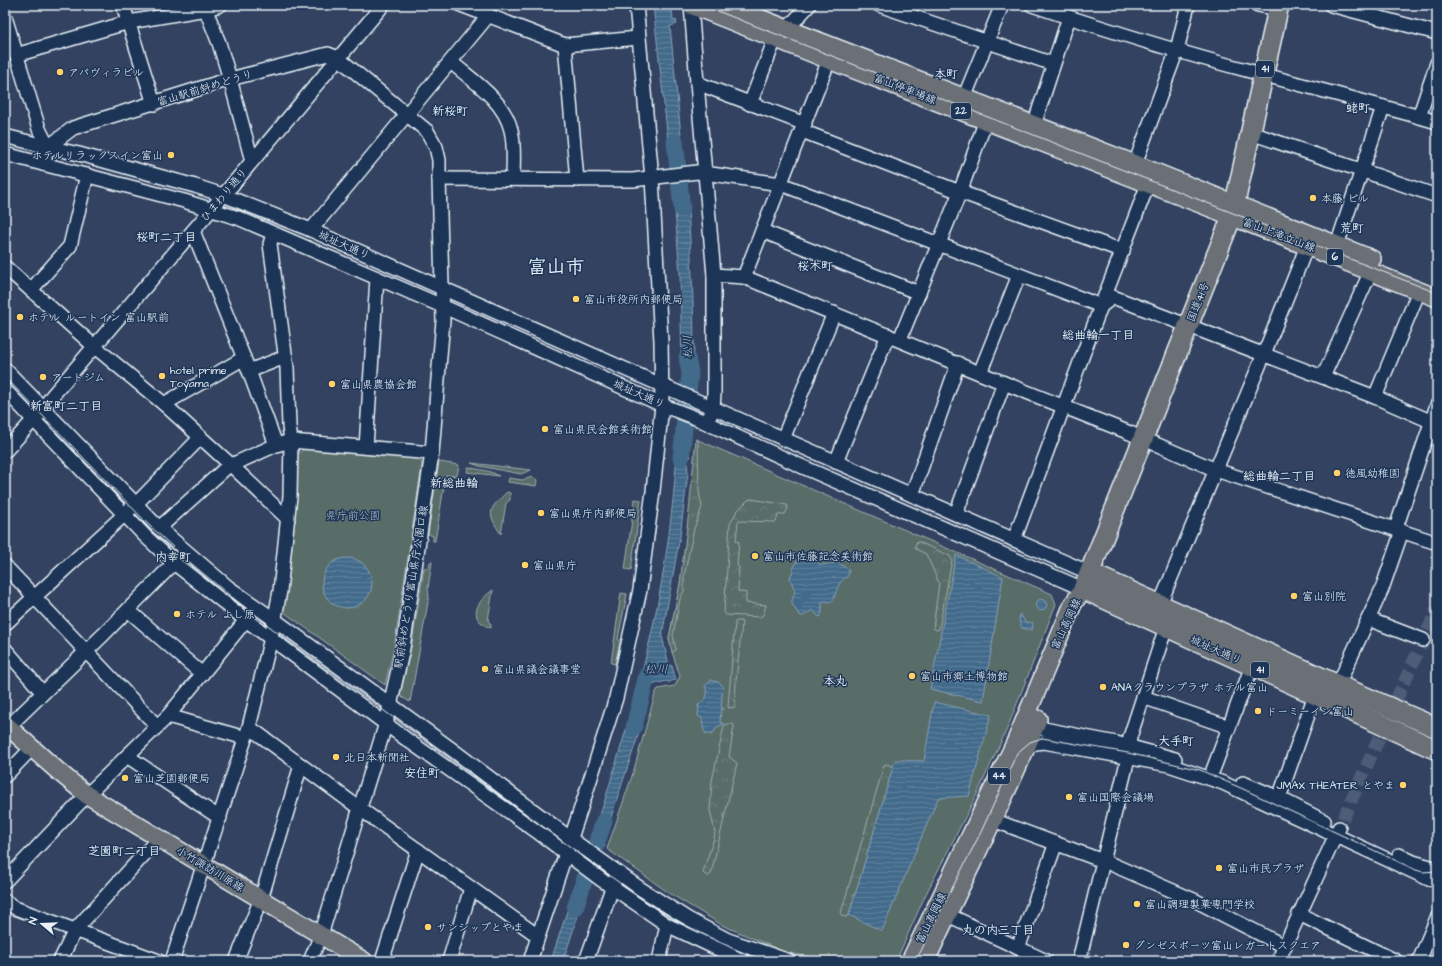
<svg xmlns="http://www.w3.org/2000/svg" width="1442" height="966" font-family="'Architects Daughter','Klee One',sans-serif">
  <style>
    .green { fill: #586c68; stroke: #a0aeb0 }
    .forest { fill: url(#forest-crowns); stroke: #a0aeb0 }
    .water { fill: url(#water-rules); stroke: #85a1b7 }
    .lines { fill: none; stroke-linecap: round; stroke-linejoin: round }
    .river { stroke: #436b8b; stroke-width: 17 }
    .minor-tunnel { stroke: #4e5c77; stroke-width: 13; stroke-dasharray: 13 6; stroke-linecap: butt }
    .minor-casing { stroke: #e8f1f8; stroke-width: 16 }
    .major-casing { stroke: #e8f1f8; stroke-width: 20 }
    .highway-casing { stroke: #e8f1f8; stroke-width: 22 }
    .minor { stroke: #1d3557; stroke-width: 13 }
    .major { stroke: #6a7074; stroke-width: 17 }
    .highway { stroke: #6a7074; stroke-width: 19 }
    .tram { stroke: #e8f1f8; stroke-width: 1 }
    .poi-dot { fill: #ffd166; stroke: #1d3557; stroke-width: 1.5 }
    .labels { text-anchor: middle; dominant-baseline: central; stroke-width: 3; stroke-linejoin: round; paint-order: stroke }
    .shield { fill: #1d3557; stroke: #abb9c8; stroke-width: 1 }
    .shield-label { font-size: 10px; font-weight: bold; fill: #e8f1f8 }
    .poi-label { font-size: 11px; fill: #e8f1f8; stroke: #1d3557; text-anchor: start }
    .street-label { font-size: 11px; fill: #e8f1f8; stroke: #1d3557 }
    .park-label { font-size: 11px; fill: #b6c2c6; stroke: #1d3557 }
    .neighbourhood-label { font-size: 12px; font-weight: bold; fill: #e8f1f8; stroke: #1d3557 }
    .water-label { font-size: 12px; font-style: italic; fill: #aec2d2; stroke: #1d3557 }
    .town-label { font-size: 19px; font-weight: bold; fill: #e8f1f8; stroke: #1d3557 }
  </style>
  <defs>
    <pattern id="forest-crowns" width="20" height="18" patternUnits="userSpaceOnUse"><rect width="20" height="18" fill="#586c68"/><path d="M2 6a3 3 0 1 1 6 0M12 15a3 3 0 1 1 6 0" fill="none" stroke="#70817e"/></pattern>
    <pattern id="water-rules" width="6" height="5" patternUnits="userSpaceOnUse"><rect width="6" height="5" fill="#436b8b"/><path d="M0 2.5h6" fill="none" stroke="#5e819c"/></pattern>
  </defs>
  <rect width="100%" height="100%" fill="#334260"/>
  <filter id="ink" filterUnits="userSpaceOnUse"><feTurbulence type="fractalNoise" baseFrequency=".025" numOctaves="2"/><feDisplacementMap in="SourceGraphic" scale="8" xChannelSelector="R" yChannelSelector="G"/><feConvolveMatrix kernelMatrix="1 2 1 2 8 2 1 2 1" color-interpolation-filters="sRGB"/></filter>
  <g filter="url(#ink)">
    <!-- green -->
    <g class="green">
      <polygon points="696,439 1052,594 1056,604 1007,729 977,794 925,896 896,961 828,961 785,952 722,925 669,893 607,849 633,773 655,694 658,689 675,686 680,676 672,652 669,638 680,584 690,511"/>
      <polygon points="304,449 359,454 365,453 370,455 416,458 421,461 422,465 394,648 385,685 281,610 295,457"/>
      <polygon points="439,462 459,465 457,476 446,475 435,541 433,541 433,536 428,534"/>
      <polygon points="471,463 531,470 521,474 479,466"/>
      <path d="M 468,467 C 478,470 490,470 499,476 L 467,472 Z"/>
      <polygon points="533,477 537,480 536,486 508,482 509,478 522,480"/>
      <path d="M 507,492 L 510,493 L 510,500 L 506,503 L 501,534 C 486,512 489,509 507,492 Z"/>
      <polygon points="635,499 641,500 631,570 625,569"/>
      <polygon points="430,562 432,562 428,588 429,597 410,702 400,696 412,643 424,568 429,567"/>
      <path d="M 493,590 L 488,620 L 491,625 L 491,628 C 466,619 477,601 493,590 Z"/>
      <polygon points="621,593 627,594 618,639 620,641 615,664 611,663"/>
    </g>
    <!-- forest -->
    <g class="forest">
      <polygon points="696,439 698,440 699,492 702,507 694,529 684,576 684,591 680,599 673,635 676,650 673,652 672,652 669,638 680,584 689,511"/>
      <polygon points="751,499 787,505 788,508 785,514 778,515 776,522 738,521 736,541 739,542 737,566 739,567 738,591 746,593 746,603 766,605 763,615 760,617 726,615 724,612 730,524 737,511 748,500"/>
      <polygon points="917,542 919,542 950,556 952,560 939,629 937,630 933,628 939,583 926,554 916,549 915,547"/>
      <polygon points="737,621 741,621 742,623 736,680 735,707 729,708 728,707 735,622"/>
      <polygon points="727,724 733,724 734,726 729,757 737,763 711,874 708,876 704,874 703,872 714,838 715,833 710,810 712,781 724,726"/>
      <polygon points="887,764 891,766 893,768 849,915 846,917 842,916 841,913 884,765"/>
    </g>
    <!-- water -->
    <g class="water">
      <polygon points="653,5 663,5 672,8 673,21 676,20 677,24 670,26 684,165 677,164 676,166 671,167"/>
      <path d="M 682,185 L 686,185 C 691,244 694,302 694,362 L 697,368 L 696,382 L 684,377 L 682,367 L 680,273 L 673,187 L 681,187 Z"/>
      <path d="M 678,432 L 688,436 L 687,455 L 691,456 L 687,461 L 688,473 L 680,536 L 662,636 L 669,665 L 672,666 L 676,680 L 671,681 L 669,683 L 668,681 C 653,684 650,683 647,699 L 635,697 C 660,612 674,519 678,432 Z"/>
      <polygon points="956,555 1003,577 983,701 930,689"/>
      <path d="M 809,557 L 813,559 L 820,565 L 838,563 L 848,569 L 849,573 L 847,577 C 837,581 837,593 832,602 L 824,601 L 822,602 L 822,612 L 820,617 L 817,615 L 813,610 L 803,616 L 799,615 L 792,604 L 792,601 L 795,591 L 790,578 L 796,562 L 802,558 Z"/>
      <circle cx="347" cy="583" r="25"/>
      <circle cx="1041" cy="605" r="5.5"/>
      <polygon points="1020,614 1026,623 1029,622 1033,623 1032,630 1022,628 1019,621"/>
      <path d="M 711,680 L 720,683 L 723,686 L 721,706 L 724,709 L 721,709 L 720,722 L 724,724 L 717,727 L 712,735 L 707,733 L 706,734 C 702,728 703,724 702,718 L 698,716 L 699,706 L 697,706 C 705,700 710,697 705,686 Z"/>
      <polygon points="934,702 991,715 969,796 938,798 882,931 849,915 895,760 924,761"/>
      <polygon points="634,703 647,706 637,739 605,835 604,841 605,847 590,837 598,820 604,803"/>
      <polygon points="577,880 587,889 563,961 551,961"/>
    </g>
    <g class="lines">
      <!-- river -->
      <g class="river">
        <polyline points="675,141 682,209"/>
        <polyline points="681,458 690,373 687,357"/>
        <polyline points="634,727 647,675"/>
        <polyline points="575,908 604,821"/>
      </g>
      <!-- minor-tunnel -->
      <g class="minor-tunnel">
        <polyline points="1396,700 1437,610"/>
        <polyline points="1343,819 1380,736"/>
      </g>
      <defs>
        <g id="minor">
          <polyline points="123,5 154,104"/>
          <polyline points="204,5 219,43 230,79 252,161"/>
          <polyline points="461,5 565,45 638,38"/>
          <polyline points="691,5 697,83 714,275 714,394 713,408 710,416"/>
          <polyline points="879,5 1053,64"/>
          <path d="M 1032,5 C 1104,29 1177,52 1250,71 C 1312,88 1375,104 1437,122"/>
          <polyline points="1258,5 1278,9"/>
          <polyline points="1331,5 1437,33"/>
          <polyline points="5,17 39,129 48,147"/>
          <polyline points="787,29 809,5"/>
          <polyline points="565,45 577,180"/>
          <polyline points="16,55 129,22 206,9 220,5"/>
          <path d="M 451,62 C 473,81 504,100 511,130 C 515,146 513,163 513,179"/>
          <polyline points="697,83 805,124"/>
          <polyline points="964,98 1002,5"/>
          <polyline points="750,104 775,39"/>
          <polyline points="1419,117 1437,63"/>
          <polyline points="1034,125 1069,17"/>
          <polyline points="802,131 960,192 1123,251"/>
          <polyline points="1251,133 1437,196"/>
          <polyline points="5,136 48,147 79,154 195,186 223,195 311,230 670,389 1090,573"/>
          <polyline points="5,154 184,201 238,218 442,306 662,405 698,419 803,467 1083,589"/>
          <polyline points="43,164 48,147 73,128 230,79 328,54 338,58 348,66 427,131 436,147 439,160 439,179 443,321 438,379 432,453 403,648 386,723 321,935 310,961"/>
          <polyline points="1135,164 1177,50 1188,5"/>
          <polyline points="439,179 633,180 697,172 781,184 1101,306 1113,297 1375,397 1437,424"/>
          <polyline points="311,230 488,16"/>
          <polyline points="193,231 249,371 276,445"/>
          <polyline points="762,231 919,293"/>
          <polyline points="1337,245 1383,107"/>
          <polyline points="5,267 95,347 164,404 231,465 288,519"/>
          <polyline points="714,275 744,277 1004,383 1130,433 1216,470 1437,543"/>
          <polyline points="744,277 829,60"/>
          <polyline points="31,290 70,246 87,175"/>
          <polyline points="900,339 960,192 986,120"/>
          <polyline points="5,369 159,528 228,587 275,620 454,751 571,839 641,889 688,919 728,940 789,961"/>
          <polyline points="249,371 285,357"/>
          <polyline points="980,373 1019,275"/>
          <polyline points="1323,377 1371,271"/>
          <polyline points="5,390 145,536 174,563 246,620 406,739 539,833 603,881 667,925 743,961"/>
          <polyline points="1375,397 1419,291"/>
          <polyline points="164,404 244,358"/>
          <polyline points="783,439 834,313"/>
          <polyline points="366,447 377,278"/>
          <polyline points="5,451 40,413 52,396 239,177 383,5"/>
          <polyline points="836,462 888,335"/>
          <polyline points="912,495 958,363"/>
          <polyline points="956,514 1004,383"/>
          <polyline points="159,528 227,467 276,445 291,441 432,453"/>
          <polyline points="1396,528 1437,405"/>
          <polyline points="1014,540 1101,306 1148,184"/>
          <polyline points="5,566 157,726"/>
          <polyline points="1160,604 1264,354 1307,246"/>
          <polyline points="128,610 202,674"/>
          <polyline points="1368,619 1423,640"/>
          <polyline points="5,624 137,503 200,438"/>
          <polyline points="5,649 43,693"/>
          <polyline points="1338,685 1382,589 1402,531"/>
          <polyline points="1143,697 1229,727"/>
          <polyline points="168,716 245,738"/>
          <polyline points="1038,718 1038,723 1044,729 1116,743 1175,759"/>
          <polyline points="249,727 359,808 538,936"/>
          <polyline points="5,730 104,634 174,563"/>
          <polyline points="1026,748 1035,743 1044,742 1169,765 1223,783 1429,879 1437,880"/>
          <polyline points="127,756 220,818"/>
          <polyline points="1213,770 1252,666"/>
          <polyline points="5,776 32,748"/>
          <polyline points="1243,783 1279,798 1324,821"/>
          <polyline points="1279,798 1315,695"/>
          <polyline points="993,820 1111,864 1196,901 1284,946"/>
          <polyline points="1399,855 1413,862 1437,869"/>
          <polyline points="5,881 87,795 168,716 246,620"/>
          <polyline points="5,901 15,908 159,961"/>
          <polyline points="946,914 1046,961"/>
          <polyline points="1299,914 1396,961"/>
          <polyline points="1018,948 1056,843"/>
          <polyline points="60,961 75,930 159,838"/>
          <polyline points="172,961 249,727 271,638 280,591 290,496 291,441 289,426 287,368 270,244 273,234"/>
          <polyline points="236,961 261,899 301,765"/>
          <polyline points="382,961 418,850"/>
          <polyline points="449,961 471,888"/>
          <polyline points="530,961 585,796 616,698 640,590 653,491 662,405 661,341 652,178 636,5"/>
          <polyline points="586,961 615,880"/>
          <polyline points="659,961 667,925"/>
          <polyline points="1079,961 1128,758 1130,737 1166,627"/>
          <polyline points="1278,961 1339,828"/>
          <polyline points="1419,961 1437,918"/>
        </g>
        <g id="major">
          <polyline points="691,5 829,60 1203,205 1437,298"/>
          <polyline points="726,5 1135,164 1372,259"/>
          <polyline points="5,724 59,772 87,795 364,961"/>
          <polyline points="910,961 1015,743 1073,604 1083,589"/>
          <path d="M 926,961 C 962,880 1005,802 1038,719"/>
        </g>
        <g id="highway">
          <polyline points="1279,5 1232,216 1083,589 1437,750"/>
          <polyline points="1090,573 1338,685 1437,728"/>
        </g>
      </defs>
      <!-- minor casing -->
      <use href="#minor" class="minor-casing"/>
      <!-- major casing -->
      <use href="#major" class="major-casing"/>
      <!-- highway casing -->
      <use href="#highway" class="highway-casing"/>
      <!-- minor -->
      <use href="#minor" class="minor"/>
      <!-- major -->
      <use href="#major" class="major"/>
      <!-- highway -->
      <use href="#highway" class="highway"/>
      <!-- tram -->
      <g class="tram">
        <polyline points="702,5 1437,293"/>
        <path d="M 5,377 L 150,526 L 186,559 L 223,590 L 283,637 L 643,900 C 683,925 720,944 764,961"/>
        <polyline points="916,961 942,908 981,832 1017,753 1030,742 1042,738 1128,753 1200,770 1243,789 1416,870 1423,872 1437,871"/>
      </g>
    </g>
  </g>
  <!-- markers -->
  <g class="poi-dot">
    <circle cx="60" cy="72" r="4"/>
    <circle cx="171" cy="155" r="4"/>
    <circle cx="1313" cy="198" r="4"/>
    <circle cx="576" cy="299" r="4"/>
    <circle cx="20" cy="317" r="4"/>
    <circle cx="162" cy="376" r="4"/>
    <circle cx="43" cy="377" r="4"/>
    <circle cx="332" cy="384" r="4"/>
    <circle cx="545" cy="429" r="4"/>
    <circle cx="1337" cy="473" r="4"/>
    <circle cx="541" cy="513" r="4"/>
    <circle cx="755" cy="556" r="4"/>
    <circle cx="525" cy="565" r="4"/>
    <circle cx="1294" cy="596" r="4"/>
    <circle cx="177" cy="614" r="4"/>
    <circle cx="485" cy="669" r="4"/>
    <circle cx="912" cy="676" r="4"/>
    <circle cx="1103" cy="687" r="4"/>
    <circle cx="1258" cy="711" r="4"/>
    <circle cx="336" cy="757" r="4"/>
    <circle cx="125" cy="778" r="4"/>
    <circle cx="1403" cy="785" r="4"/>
    <circle cx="1069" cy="797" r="4"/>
    <circle cx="1219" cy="868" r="4"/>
    <circle cx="1137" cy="904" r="4"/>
    <circle cx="428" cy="927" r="4"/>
    <circle cx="1126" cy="945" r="4"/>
  </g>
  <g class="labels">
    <!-- shield labels -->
    <g class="shield">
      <rect x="1256" y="61" width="18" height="16" rx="3"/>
      <rect x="951" y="103" width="20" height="16" rx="3"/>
      <rect x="1327" y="249" width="16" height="16" rx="3"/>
      <rect x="1251" y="662" width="18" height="16" rx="3"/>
      <rect x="988" y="768" width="22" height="16" rx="3"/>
    </g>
    <g class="shield-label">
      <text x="1265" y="69">41</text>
      <text x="961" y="111">22</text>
      <text x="1335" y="257">6</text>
      <text x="1260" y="670">41</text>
      <text x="999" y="776">44</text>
    </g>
    <!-- poi labels -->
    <g class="poi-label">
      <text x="68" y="72">アパヴィラビル</text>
      <text x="163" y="155" text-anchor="end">ホテルリラックスイン富山</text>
      <text x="1321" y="198">本藤 ビル</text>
      <text x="584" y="299">富山市役所内郵便局</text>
      <text x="28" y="317">ホテル ルートイン 富山駅前</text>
      <text x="170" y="370">hotel prime<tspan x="170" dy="13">Toyama</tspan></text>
      <text x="51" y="377">アートジム</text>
      <text x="340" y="384">富山県農協会館</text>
      <text x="553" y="429">富山県民会館美術館</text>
      <text x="1345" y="473">徳風幼稚園</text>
      <text x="549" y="513">富山県庁内郵便局</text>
      <text x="763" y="556">富山市佐藤記念美術館</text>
      <text x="533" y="565">富山県庁</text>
      <text x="1302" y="596">富山別院</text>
      <text x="185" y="614">ホテル よし原</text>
      <text x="493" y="669">富山県議会議事堂</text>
      <text x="920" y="676">富山市郷土博物館</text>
      <text x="1111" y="687">ANAクラウンプラザ ホテル富山</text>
      <text x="1266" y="711">ドーミーイン富山</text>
      <text x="344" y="757">北日本新聞社</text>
      <text x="133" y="778">富山芝園郵便局</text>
      <text x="1395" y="785" text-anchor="end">JMAX THEATER とやま</text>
      <text x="1077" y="797">富山国際会議場</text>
      <text x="1227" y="868">富山市民プラザ</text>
      <text x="1145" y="904">富山調理製菓専門学校</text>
      <text x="436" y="927">サンシップとやま</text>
      <text x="1134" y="945">グンゼスポーツ富山レガートスクエア</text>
    </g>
    <!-- street labels -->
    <g class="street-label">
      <text transform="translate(205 88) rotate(-17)">富山駅前斜めどうり</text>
      <text transform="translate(905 89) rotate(21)">富山停車場線</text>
      <text transform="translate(224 195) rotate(-50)">ひまわり通り</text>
      <text transform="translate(1279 235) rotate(21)">富山上滝立山線</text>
      <text transform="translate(344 245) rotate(24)">城址大通り</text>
      <text transform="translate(1198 302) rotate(-68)">国道41号</text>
      <text transform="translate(639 394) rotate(24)">城址大通り</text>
      <text transform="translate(411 587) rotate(-81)">駅前斜めどうり富山県庁公園口線</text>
      <text transform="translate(1066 624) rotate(-65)">富山高岡線</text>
      <text transform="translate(1216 650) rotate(24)">城址大通り</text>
      <text transform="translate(210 869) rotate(31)">小竹諏訪川原線</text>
      <text transform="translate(931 918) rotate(-64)">富山高岡線</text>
    </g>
    <!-- park labels -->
    <g class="park-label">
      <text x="353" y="515">県庁前公園</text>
    </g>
    <!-- neighbourhood labels -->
    <g class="neighbourhood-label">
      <text x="946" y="74">本町</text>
      <text x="1358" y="108">蛯町</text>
      <text x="450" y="111">新桜町</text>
      <text x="1352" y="228">荒町</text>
      <text x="166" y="237">桜町二丁目</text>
      <text x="815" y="266">桜木町</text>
      <text x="1098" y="335">総曲輪一丁目</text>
      <text x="66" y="406">新富町二丁目</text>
      <text x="1279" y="476">総曲輪二丁目</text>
      <text x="454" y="483">新総曲輪</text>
      <text x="173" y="557">内幸町</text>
      <text x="835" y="681">本丸</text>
      <text x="1176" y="741">大手町</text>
      <text x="422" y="773">安住町</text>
      <text x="124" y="851">芝園町二丁目</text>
      <text x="998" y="930">丸の内三丁目</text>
    </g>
    <!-- water labels -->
    <g class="water-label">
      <text transform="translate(688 347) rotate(-93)">松川</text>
      <text x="656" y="669">松川</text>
    </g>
    <!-- town labels -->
    <g class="town-label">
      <text x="556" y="267">富山市</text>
    </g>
  </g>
  <!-- margin -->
  <rect width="1442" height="966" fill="none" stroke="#1d3557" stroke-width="20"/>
  <rect x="10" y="10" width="1422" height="946" fill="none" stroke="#e8f1f8" stroke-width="1.5" filter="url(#ink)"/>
  <!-- north arrow -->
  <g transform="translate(42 924) rotate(289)" stroke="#1d3557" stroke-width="3" paint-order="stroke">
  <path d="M0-3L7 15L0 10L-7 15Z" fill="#e8f1f8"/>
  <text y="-6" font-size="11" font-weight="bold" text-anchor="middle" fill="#e8f1f8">N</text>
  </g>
</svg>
